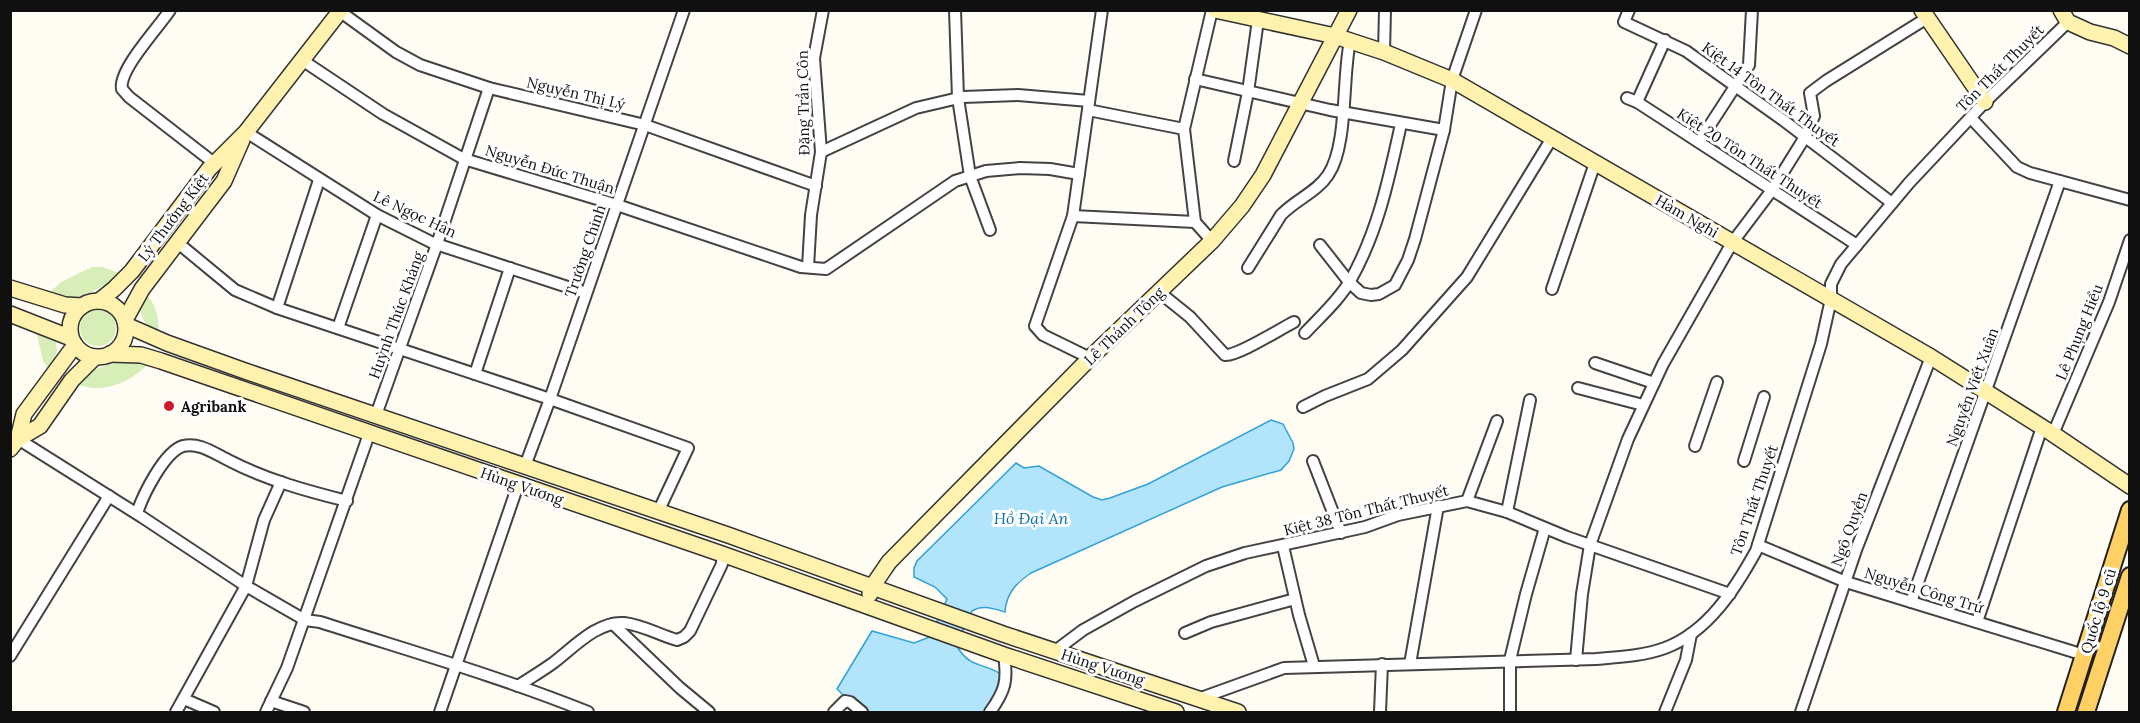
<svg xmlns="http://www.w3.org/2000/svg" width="2140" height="723" font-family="Lora,serif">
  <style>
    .green { fill: #d7eeb8 }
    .water { fill: #b2e5fc; stroke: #32a1da; stroke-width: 1.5 }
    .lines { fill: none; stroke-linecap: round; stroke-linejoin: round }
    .street-casing { stroke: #434343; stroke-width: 14 }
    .secondary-casing { stroke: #323232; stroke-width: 18 }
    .primary-casing { stroke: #212121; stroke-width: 20 }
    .street { stroke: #fff; stroke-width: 10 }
    .secondary { stroke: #fff1ae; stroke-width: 15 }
    .primary { stroke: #ffd063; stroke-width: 16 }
    .poi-dot { fill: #cf192d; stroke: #fff; stroke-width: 2 }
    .labels { text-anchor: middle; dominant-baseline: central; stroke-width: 6; stroke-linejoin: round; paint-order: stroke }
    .street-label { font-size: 15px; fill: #101010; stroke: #fff }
    .poi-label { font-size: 15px; font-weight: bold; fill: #101010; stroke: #fff; text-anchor: start }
    .water-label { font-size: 16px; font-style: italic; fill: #0c72b0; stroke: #fff }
  </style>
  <rect width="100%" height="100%" fill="#fffcf3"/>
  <!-- green -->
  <g class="green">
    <polygon points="92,267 102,267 123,274 85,296 76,299 47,295 61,282"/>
    <path d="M 143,291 C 156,303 160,318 158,335 C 140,320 138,314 143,291 Z"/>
    <circle cx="98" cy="328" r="18"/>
    <polygon points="36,330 55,337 57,351 50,371 43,361"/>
    <path d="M 121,360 L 151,361 C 132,382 102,396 74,383 L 94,370 Z"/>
  </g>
  <!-- water -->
  <path class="water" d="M 1271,420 L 1283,424 L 1293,443 L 1294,449 L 1289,461 L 1281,470 L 1222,487 L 1031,573 C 1016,583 1006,594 1005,612 C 994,609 983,604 972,611 L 956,645 C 972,672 986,661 1003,676 L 989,712 L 867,712 L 850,696 L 847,699 L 837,689 L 872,631 L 914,643 L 930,637 L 947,599 L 935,587 L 914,577 L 914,568 L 917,561 L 1016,463 L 1024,468 L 1039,466 L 1093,497 L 1102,500 L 1110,498 L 1148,484 Z"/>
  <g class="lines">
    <defs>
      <g id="street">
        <path d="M 170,10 C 159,27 118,70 122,89 L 129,97 L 214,163"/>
        <polyline points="338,10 396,52 420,65 489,88 645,125 816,186"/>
        <polyline points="955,10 958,98 970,176 990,230"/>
        <polyline points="1212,10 1184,129 1195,222 1212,241"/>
        <polyline points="1629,10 1624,22 1686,51 1783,120 1892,203"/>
        <polyline points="1384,52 1385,10"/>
        <polyline points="302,60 383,114 464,159 617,205 801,267 826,269 955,181 986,171 1020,168 1050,169 1079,174"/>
        <polyline points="1195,79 1330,110 1444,130"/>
        <polyline points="1627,98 1637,102 1857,245"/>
        <polyline points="1637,102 1665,40"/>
        <polyline points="1088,110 1184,129"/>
        <polyline points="1971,118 2017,167 2030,173 2130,200"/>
        <polyline points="246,132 377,215 433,243 586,293"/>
        <polyline points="1699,142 1749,65 1752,10"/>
        <polyline points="821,152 916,108 963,97 1018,95 1089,101"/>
        <polyline points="1234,161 1248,92 1258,20"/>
        <polyline points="1073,216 1195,222"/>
        <polyline points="178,243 235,290 277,308 550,399 688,448 658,512"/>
        <polyline points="1320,245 1349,282 1361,293 1371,295 1379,294 1395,285 1408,260 1415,239 1444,130 1452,80 1476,10"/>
        <polyline points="808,267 811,215 821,152 814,58 823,10"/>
        <path d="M 1248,268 L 1281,215 C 1295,200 1317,192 1328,175 C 1348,146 1342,78 1350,41"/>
        <polyline points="1552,289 1595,163"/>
        <path d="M 1159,292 L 1190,317 L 1225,355 C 1238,356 1280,329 1294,322"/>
        <polyline points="277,308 319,180"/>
        <polyline points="338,328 377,215"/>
        <path d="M 1305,333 C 1320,317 1339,300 1350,281 C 1378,232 1389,178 1401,124"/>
        <polyline points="1090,358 1043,335 1035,326 1073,216 1102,10"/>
        <polyline points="1595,363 1654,383"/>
        <polyline points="475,374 510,268"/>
        <polyline points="1578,388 1643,405"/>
        <polyline points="1303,407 1325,396 1368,379 1402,350 1467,277 1552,138"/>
        <polyline points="376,415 437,244 489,88"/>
        <polyline points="2053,434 2109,302 2130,240"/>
        <path d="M 18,439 L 142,517 L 246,586 L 305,620 L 320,622 C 410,651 501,677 588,712"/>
        <polyline points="1695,446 1717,382"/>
        <polyline points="1313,461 1341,533"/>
        <polyline points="1744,461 1764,397"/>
        <polyline points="525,466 550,399 684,10"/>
        <polyline points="1467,501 1497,421"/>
        <polyline points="1507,512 1530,400"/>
        <path d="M 137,513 C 143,495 164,452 183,446 C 200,442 215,454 230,461 C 267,480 307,491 347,501"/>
        <polyline points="1758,545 1846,582 2084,655"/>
        <polyline points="1283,546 1299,615 1314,666"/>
        <polyline points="1911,602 2060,181"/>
        <polyline points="1977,622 2042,427"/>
        <polyline points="613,624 680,688 709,712"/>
        <polyline points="1185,633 1211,622 1295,599"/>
        <polyline points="1055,651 1083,630 1135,601 1206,566 1245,553 1365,527 1398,515 1467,501 1507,512 1567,537 1730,594"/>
        <polyline points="10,656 109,496"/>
        <polyline points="1576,660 1582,594 1590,545 1628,439 1663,364 1732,243 1772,190 1805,137 1814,116 1810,93 1826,81 1927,18"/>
        <polyline points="1410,664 1438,506"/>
        <path d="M 518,686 C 530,678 542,671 553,663 C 573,648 597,621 624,623 C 643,625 659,635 677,640 L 684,637 L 690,631 L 722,564 L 722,554"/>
        <polyline points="184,699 214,712"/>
        <path d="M 1198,699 L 1284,668 L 1596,659 C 1619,657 1643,656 1665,648 C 1708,632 1735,589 1756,551 L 1821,344 L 1831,299 L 1831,284 L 1841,264 L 1909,183 L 1985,102 L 2068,22"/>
        <polyline points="271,701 304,712"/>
        <polyline points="176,712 246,586 264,520 281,482"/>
        <polyline points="266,712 287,668 369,434"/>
        <polyline points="440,712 518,485"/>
        <polyline points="834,712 845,701 850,702 862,712"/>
        <path d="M 990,712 C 1005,691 1008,681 1004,655"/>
        <polyline points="1380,712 1382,664"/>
        <polyline points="1510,712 1510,660 1526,594 1545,528"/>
        <polyline points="1665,712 1686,660 1691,634"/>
        <polyline points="1801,712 1856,550 1931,357"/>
      </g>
      <g id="secondary">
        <polyline points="1215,10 1335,36 1384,52 1452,80 1931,357 2053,434 2130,486"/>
        <polyline points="1922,10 1985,102"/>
        <polyline points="2061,10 2068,22 2090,32 2114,38 2130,46"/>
        <polyline points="10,288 65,305 82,306"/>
        <circle cx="98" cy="329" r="28"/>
        <polyline points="99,301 114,289 132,271 209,169 246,132 341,10"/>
        <polyline points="10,314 71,338"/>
        <polyline points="125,320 142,289 224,181 242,140"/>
        <polyline points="126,325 167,343 245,371 728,535 1003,634 1238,712"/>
        <polyline points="110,354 141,355 161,361 722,554 1004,655 1176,712"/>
        <polyline points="18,439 24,414 75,345"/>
        <polyline points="10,449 18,439 40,426 72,380 95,357"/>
        <polyline points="870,594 872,587 889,562 1090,358 1212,241 1242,206 1263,175 1349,10"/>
      </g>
      <g id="primary">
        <polyline points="2066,712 2130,510"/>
        <polyline points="2086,712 2130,576"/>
      </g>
    </defs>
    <!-- street casing -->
    <use href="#street" class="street-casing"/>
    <!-- secondary casing -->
    <use href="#secondary" class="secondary-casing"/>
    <!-- primary casing -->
    <use href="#primary" class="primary-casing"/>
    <!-- street -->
    <use href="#street" class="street"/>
    <!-- secondary -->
    <use href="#secondary" class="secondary"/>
    <!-- primary -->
    <use href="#primary" class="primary"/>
  </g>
  <!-- markers -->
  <circle class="poi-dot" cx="169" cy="406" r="6"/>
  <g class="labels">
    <!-- street labels -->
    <g class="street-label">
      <text transform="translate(2000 68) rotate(-45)">Tôn Thất Thuyết</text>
      <text transform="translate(576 93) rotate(13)">Nguyễn Thị Lý</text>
      <text transform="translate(1771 94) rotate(36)">Kiệt 14 Tôn Thất Thuyết</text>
      <text transform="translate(803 103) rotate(-91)">Đặng Trần Côn</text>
      <text transform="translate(1750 158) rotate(33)">Kiệt 20 Tôn Thất Thuyết</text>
      <text transform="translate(550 169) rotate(17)">Nguyễn Đức Thuận</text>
      <text transform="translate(415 214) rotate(25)">Lê Ngọc Hân</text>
      <text transform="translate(1687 216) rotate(30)">Hàm Nghi</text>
      <text transform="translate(173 217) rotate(-53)">Lý Thường Kiệt</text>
      <text transform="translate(585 251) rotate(-71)">Trường Chinh</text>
      <text transform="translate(396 315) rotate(-70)">Huỳnh Thúc Kháng</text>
      <text transform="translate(1124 326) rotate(-44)">Lê Thánh Tông</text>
      <text transform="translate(2079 332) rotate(-68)">Lê Phụng Hiểu</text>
      <text transform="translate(1972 387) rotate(-70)">Nguyễn Viết Xuân</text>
      <text transform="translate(522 486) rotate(19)">Hùng Vương</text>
      <text transform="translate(1754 500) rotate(-71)">Tôn Thất Thuyết</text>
      <text transform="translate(1366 510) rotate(-14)">Kiệt 38 Tôn Thất Thuyết</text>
      <text transform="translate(1849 529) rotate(-70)">Ngô Quyền</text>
      <text transform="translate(1924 590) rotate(17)">Nguyễn Công Trứ</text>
      <text transform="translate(2098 611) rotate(-73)">Quốc lộ 9 cũ</text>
      <text transform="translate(1103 667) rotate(18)">Hùng Vương</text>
    </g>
    <!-- poi labels -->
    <g class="poi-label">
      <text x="181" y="406">Agribank</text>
    </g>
    <!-- water labels -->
    <g class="water-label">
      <text x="1031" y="518">Hồ Đại An</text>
    </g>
  </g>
  <!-- border -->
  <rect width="2140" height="723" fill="none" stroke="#101010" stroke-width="24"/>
</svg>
